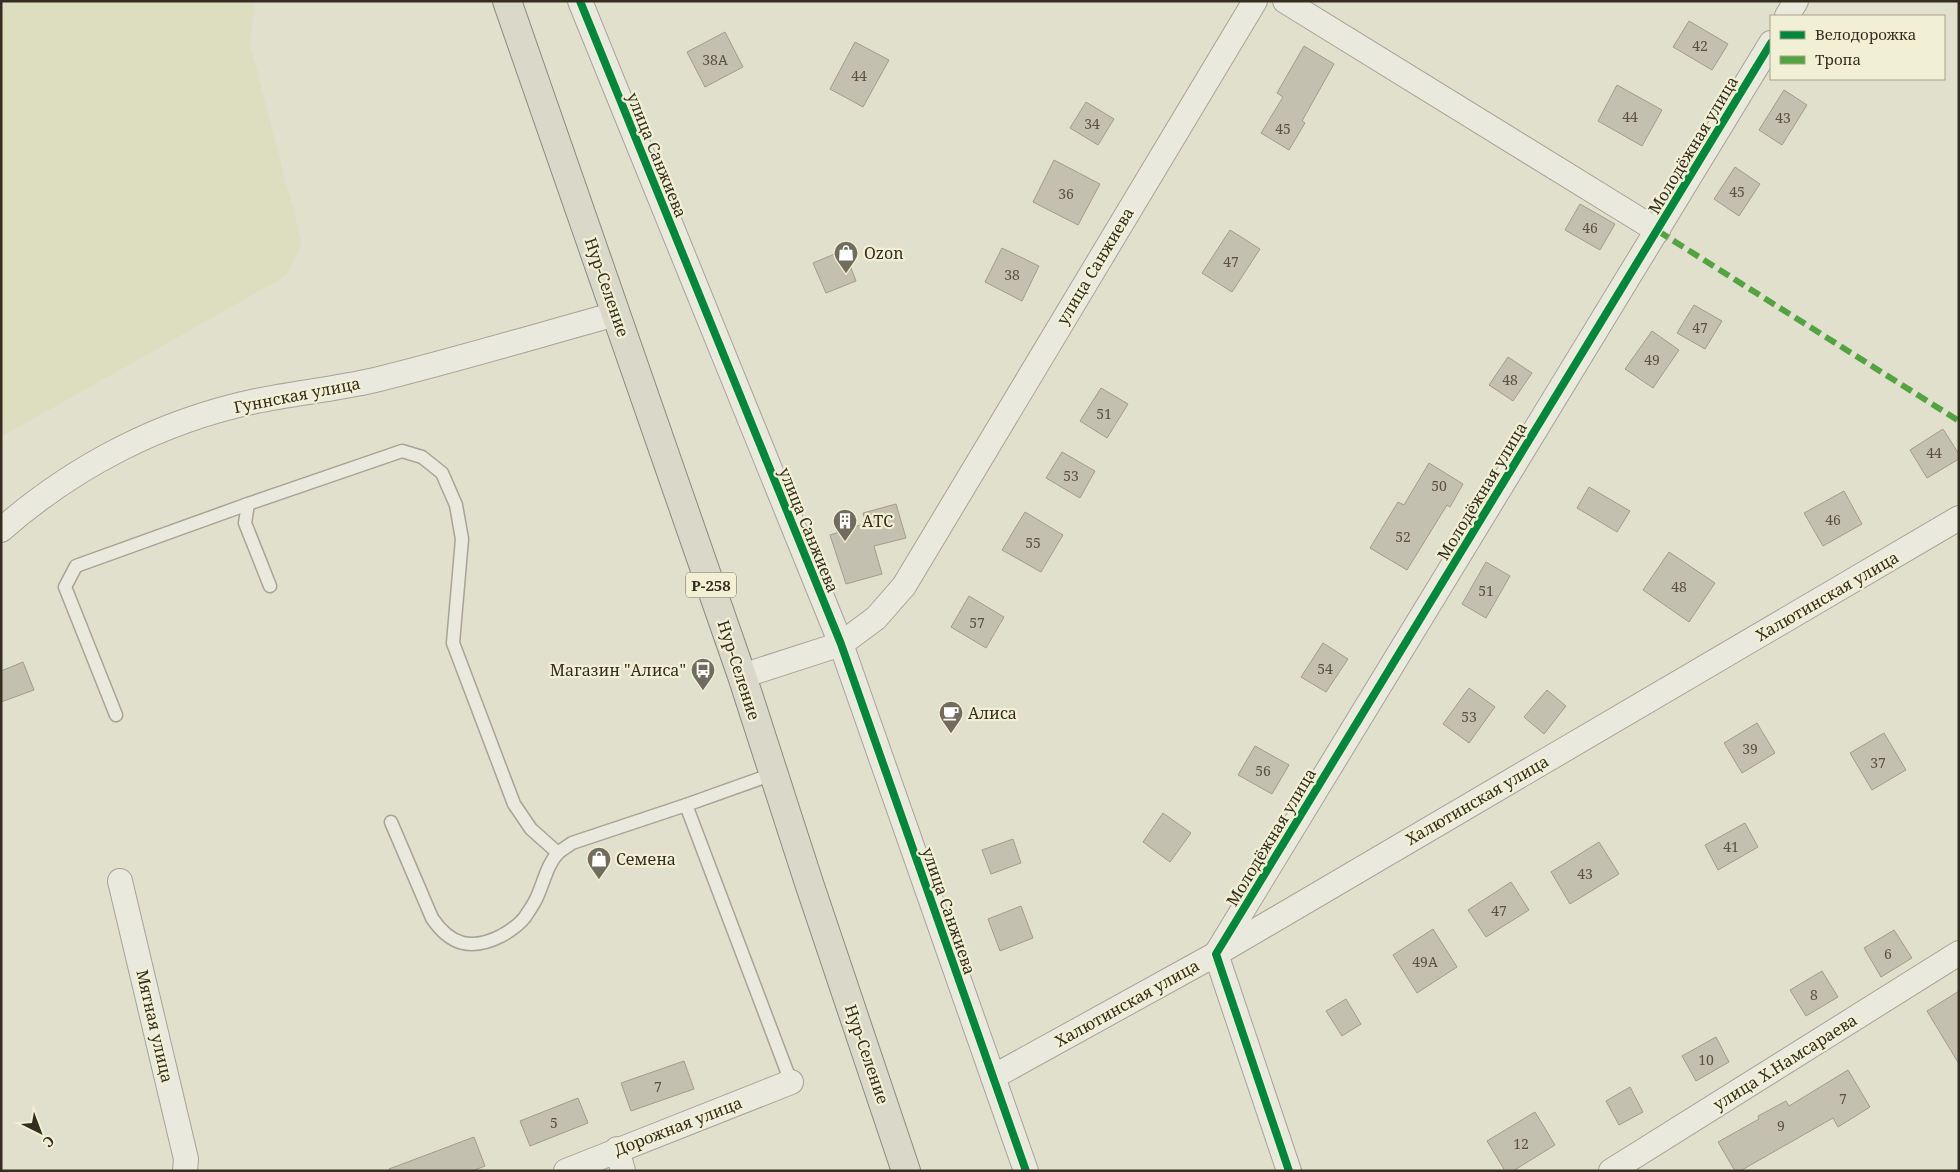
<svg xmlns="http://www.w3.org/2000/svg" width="1960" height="1172" font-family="'Noto Serif',serif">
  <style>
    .farmland { fill: #dddebf }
    .building { fill: #c4c0af; stroke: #a19c8d }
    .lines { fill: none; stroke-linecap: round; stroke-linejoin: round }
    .service-casing { stroke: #a6a496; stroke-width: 15 }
    .minor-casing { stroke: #a6a496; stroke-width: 26 }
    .trunk-casing { stroke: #8c8a7d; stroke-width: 30 }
    .service { stroke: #eae9de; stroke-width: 12 }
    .minor { stroke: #eae9de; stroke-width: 24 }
    .trunk { stroke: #dad8c8; stroke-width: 28 }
    .quiet { stroke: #53a441; stroke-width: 6; stroke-dasharray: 12 6; stroke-linecap: butt }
    .cycleway-casing { stroke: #f1f0d4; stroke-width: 11 }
    .cycleway { stroke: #00873e; stroke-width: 8 }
    .labels { text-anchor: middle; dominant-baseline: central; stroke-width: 4.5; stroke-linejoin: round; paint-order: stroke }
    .number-label { font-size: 14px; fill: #585244 }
    .shield { fill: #f1f0d4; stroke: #6d6856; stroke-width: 1 }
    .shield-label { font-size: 15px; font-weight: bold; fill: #342e20 }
    .street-label { font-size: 16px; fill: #342e20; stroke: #f1f0d4 }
    .poi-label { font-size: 16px; fill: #342e20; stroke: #f1f0d4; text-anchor: start }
  </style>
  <rect width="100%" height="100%" fill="#e1e0cd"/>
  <!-- farmland -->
  <polygon class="farmland" points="1,1 255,1 250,44 302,243 286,276 1,437"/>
  <!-- building -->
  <g class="building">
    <polygon points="1689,21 1728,44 1712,70 1673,47"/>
    <polygon points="725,32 743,67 705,87 687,52"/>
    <polygon points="855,42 889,60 863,107 830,89"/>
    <polygon points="1304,46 1334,64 1302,121 1305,123 1289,150 1261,133 1283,97 1277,93"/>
    <polygon points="1617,85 1662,110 1642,146 1598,121"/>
    <polygon points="1784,90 1807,105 1782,145 1759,130"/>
    <polygon points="1086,102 1114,119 1098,145 1070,128"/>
    <polygon points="1054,160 1100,184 1078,225 1033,202"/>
    <polygon points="1735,167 1760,184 1739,216 1714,199"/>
    <polygon points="1580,204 1615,224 1600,250 1565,230"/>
    <polygon points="1230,230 1260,249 1232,292 1202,273"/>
    <polygon points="1002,248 1039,266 1022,301 985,282"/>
    <polygon points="844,250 856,281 826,293 813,263"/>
    <polygon points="1694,305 1722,321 1705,349 1677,333"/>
    <polygon points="1652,331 1679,350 1653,388 1625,369"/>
    <polygon points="1508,357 1532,373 1513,401 1489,385"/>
    <polygon points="1101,388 1128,404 1107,438 1080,421"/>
    <polygon points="1943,429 1959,454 1959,459 1927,478 1910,450"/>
    <polygon points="1062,452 1095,471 1080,498 1046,478"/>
    <polygon points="1429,463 1463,484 1450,507 1447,505 1407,570 1370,548 1398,502 1404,505"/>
    <polygon points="1589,487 1630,511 1617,532 1577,508"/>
    <polygon points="1844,491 1862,524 1823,546 1804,513"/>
    <polygon points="896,504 906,538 874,546 882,574 846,584 830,535 866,523 863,513"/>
    <polygon points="1025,512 1063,535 1041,572 1002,550"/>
    <polygon points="1669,552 1715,583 1689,622 1643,590"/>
    <polygon points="1486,562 1510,576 1486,618 1462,604"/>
    <polygon points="969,596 1004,617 986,648 951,627"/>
    <polygon points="1323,643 1348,659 1326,692 1301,677"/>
    <polygon points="23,662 34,690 1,702 1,671"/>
    <polygon points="1469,688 1495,707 1469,743 1443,724"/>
    <polygon points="1547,690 1566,706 1544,734 1524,717"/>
    <polygon points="1757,723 1775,753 1742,773 1724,743"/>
    <polygon points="1884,733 1906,770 1872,790 1850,753"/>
    <polygon points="1255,746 1289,765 1272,794 1238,775"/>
    <polygon points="1163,813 1191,833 1170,862 1143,842"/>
    <polygon points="1745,823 1758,847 1718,870 1705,845"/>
    <polygon points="1013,839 1021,863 991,874 982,850"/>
    <polygon points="1599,842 1619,874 1570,904 1551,872"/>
    <polygon points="1511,882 1529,910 1486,937 1468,910"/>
    <polygon points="1021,906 1033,938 1000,951 988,919"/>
    <polygon points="1433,929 1457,967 1417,993 1393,955"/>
    <polygon points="1894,930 1912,958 1881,977 1864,948"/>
    <polygon points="1822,971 1838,997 1806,1016 1790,990"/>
    <polygon points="1959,991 1959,1064 1927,1011"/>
    <polygon points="1346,999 1361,1024 1342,1036 1326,1011"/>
    <polygon points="1716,1037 1729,1062 1696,1081 1682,1056"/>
    <polygon points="684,1061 694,1089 631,1111 621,1083"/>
    <polygon points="1848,1070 1870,1107 1838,1127 1833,1118 1740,1171 1735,1171 1718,1142 1759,1119 1758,1116 1786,1101 1789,1106"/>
    <polygon points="1630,1087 1643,1112 1619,1125 1606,1101"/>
    <polygon points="578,1098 588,1123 530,1146 520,1121"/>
    <polygon points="1535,1112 1555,1145 1513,1171 1505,1171 1487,1141"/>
    <polygon points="474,1137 485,1166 472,1171 390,1171 389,1169"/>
  </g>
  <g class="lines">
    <defs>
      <g id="service">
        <polyline points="270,586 245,523 248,504 402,451 422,457 442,473 456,505 462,539 453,643 514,804 531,829 558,853"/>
        <polyline points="116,715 65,587 76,566 248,504"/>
        <polyline points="686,805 773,774"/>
        <path d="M 391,822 L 432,918 C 450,945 471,951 501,936 C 510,931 519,925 525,917 C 529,911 534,904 537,897 C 544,882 547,864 559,852 C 563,849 568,846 572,843 L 686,805 L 791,1082"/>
      </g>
      <g id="minor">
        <polyline points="580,1 841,644 1026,1171"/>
        <polyline points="1285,1 1658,231"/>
        <polyline points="1787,16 1796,1"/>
        <path d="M 1,530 C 74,466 161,421 256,401 C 295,393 336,389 375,380 C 456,360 536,336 616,314"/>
        <polyline points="742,676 841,644 876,618 904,586 1255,1"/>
        <polyline points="120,881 186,1159 185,1171"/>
        <polyline points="993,1077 1216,954 1959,518"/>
        <polyline points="617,1149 623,1171"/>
        <polyline points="566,1171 791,1082"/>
        <polyline points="1289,1171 1216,954 1771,43"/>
        <polyline points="1611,1171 1959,953"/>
      </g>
      <polyline id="trunk" points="507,1 742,676 809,883 906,1171"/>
    </defs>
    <!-- service casing -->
    <use href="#service" class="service-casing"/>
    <!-- minor casing -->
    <use href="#minor" class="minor-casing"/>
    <!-- trunk casing -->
    <use href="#trunk" class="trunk-casing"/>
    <!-- service -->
    <use href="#service" class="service"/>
    <!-- minor -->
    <use href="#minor" class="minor"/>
    <!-- trunk -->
    <use href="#trunk" class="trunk"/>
    <!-- quiet -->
    <polyline class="quiet" points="1658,231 1959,421"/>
    <defs>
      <g id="cycleway">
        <polyline points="580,1 841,644 1026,1171"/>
        <polyline points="1289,1171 1216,954 1771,43"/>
      </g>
    </defs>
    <!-- cycleway casing -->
    <use href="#cycleway" class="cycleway-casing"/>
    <!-- cycleway -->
    <use href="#cycleway" class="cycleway"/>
  </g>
  <!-- icons -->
  <defs>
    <symbol id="shop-pin" viewBox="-11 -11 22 30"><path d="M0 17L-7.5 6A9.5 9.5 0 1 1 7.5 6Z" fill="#716c5d" stroke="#f1f0d4"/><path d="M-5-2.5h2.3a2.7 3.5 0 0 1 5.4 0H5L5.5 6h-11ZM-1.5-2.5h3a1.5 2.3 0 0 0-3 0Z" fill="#fff"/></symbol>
    <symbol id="building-pin" viewBox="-11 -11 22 30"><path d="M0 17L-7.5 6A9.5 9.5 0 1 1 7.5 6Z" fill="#716c5d" stroke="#f1f0d4"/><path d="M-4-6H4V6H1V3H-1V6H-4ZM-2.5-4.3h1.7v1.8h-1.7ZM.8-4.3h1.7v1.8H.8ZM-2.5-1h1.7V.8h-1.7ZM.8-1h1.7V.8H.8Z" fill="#fff"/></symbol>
    <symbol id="bus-pin" viewBox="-11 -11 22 30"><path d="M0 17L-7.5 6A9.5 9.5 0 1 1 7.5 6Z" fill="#716c5d" stroke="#f1f0d4"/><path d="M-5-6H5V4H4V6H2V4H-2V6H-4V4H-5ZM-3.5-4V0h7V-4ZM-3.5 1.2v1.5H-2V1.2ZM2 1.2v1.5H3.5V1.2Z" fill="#fff"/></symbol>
    <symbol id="cafe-pin" viewBox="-11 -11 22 30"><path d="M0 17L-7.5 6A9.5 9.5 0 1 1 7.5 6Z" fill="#716c5d" stroke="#f1f0d4"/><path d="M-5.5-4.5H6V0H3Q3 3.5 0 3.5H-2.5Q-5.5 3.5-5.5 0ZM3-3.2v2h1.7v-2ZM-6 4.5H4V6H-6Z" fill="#fff"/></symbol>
  </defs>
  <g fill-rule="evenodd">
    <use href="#shop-pin" x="832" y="239" width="28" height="38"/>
    <use href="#building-pin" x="831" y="507" width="28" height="38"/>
    <use href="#bus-pin" x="689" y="656" width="28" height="38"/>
    <use href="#cafe-pin" x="937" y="699" width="28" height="38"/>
    <use href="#shop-pin" x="585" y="845" width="28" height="38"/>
  </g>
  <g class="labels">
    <!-- number labels -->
    <g class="number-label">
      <text x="1700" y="45">42</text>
      <text x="715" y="59">38А</text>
      <text x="859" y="75">44</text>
      <text x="1630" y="116">44</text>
      <text x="1783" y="117">43</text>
      <text x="1092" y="123">34</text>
      <text x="1283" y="128">45</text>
      <text x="1737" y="191">45</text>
      <text x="1066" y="193">36</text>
      <text x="1590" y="227">46</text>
      <text x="1231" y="261">47</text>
      <text x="1012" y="274">38</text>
      <text x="1700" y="327">47</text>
      <text x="1652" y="359">49</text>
      <text x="1510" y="379">48</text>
      <text x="1104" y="413">51</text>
      <text x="1934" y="452">44</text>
      <text x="1071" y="475">53</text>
      <text x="1439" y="485">50</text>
      <text x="1833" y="519">46</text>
      <text x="1403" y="536">52</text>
      <text x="1033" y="542">55</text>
      <text x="1679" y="586">48</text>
      <text x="1486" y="590">51</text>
      <text x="977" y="622">57</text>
      <text x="1325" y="668">54</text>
      <text x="1469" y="716">53</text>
      <text x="1750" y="748">39</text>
      <text x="1878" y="762">37</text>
      <text x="1263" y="770">56</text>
      <text x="1731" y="846">41</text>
      <text x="1585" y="873">43</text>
      <text x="1499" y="910">47</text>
      <text x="1888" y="953">6</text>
      <text x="1425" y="961">49А</text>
      <text x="1814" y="994">8</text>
      <text x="1706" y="1059">10</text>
      <text x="658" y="1086">7</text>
      <text x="1843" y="1098">7</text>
      <text x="554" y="1122">5</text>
      <text x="1781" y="1125">9</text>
      <text x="1521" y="1143">12</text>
    </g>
    <!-- shield labels -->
    <rect class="shield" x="686" y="572.5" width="50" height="25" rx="4"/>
    <g class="shield-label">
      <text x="711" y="585">Р-258</text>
    </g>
    <!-- street labels -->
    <g class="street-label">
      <text transform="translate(1693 145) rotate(-59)">Молодёжная улица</text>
      <text transform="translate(657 155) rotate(68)">улица Санжиева</text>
      <text transform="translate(1095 266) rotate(-59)">улица Санжиева</text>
      <text transform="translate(607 287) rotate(71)">Нур-Селение</text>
      <text transform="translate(297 395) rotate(-11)">Гуннская улица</text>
      <text transform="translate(1482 491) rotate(-59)">Молодёжная улица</text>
      <text transform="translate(809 530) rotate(68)">улица Санжиева</text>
      <text transform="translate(1827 596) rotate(-30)">Халютинская улица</text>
      <text transform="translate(739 670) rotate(72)">Нур-Селение</text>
      <text transform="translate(1477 800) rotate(-30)">Халютинская улица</text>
      <text transform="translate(1271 837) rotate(-59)">Молодёжная улица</text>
      <text transform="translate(949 911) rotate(71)">улица Санжиева</text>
      <text transform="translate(1127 1003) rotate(-29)">Халютинская улица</text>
      <text transform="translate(155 1026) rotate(77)">Мятная улица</text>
      <text transform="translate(867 1054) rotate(71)">Нур-Селение</text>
      <text transform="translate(1785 1062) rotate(-32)">улица Х.Намсараева</text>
      <text transform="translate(678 1126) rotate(-21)">Дорожная улица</text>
    </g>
    <!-- poi labels -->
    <g class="poi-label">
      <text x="864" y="253">Ozon</text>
      <text x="862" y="521">АТС</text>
      <text x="686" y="670" text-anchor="end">Магазин "Алиса"</text>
      <text x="968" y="713">Алиса</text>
      <text x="616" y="859">Семена</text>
    </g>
  </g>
  <!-- border -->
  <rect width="1960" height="1172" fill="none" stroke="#342e20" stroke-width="5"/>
  <!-- legend -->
  <rect x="1770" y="15" width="175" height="65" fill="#f1f0d4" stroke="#a5a28c"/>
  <rect x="1780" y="31" width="25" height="8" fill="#00873e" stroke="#a5a28c"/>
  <text x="1815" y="40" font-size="15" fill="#342e20">Велодорожка</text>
  <rect x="1780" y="56" width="25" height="8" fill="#53a441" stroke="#a5a28c"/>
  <text x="1815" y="65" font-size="15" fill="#342e20">Тропа</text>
  <!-- north arrow -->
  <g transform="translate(40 1132) rotate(138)" stroke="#f1f0d4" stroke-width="4" paint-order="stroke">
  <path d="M0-4L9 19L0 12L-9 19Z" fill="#342e20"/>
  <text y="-8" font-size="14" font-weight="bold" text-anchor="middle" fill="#342e20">С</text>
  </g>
</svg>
